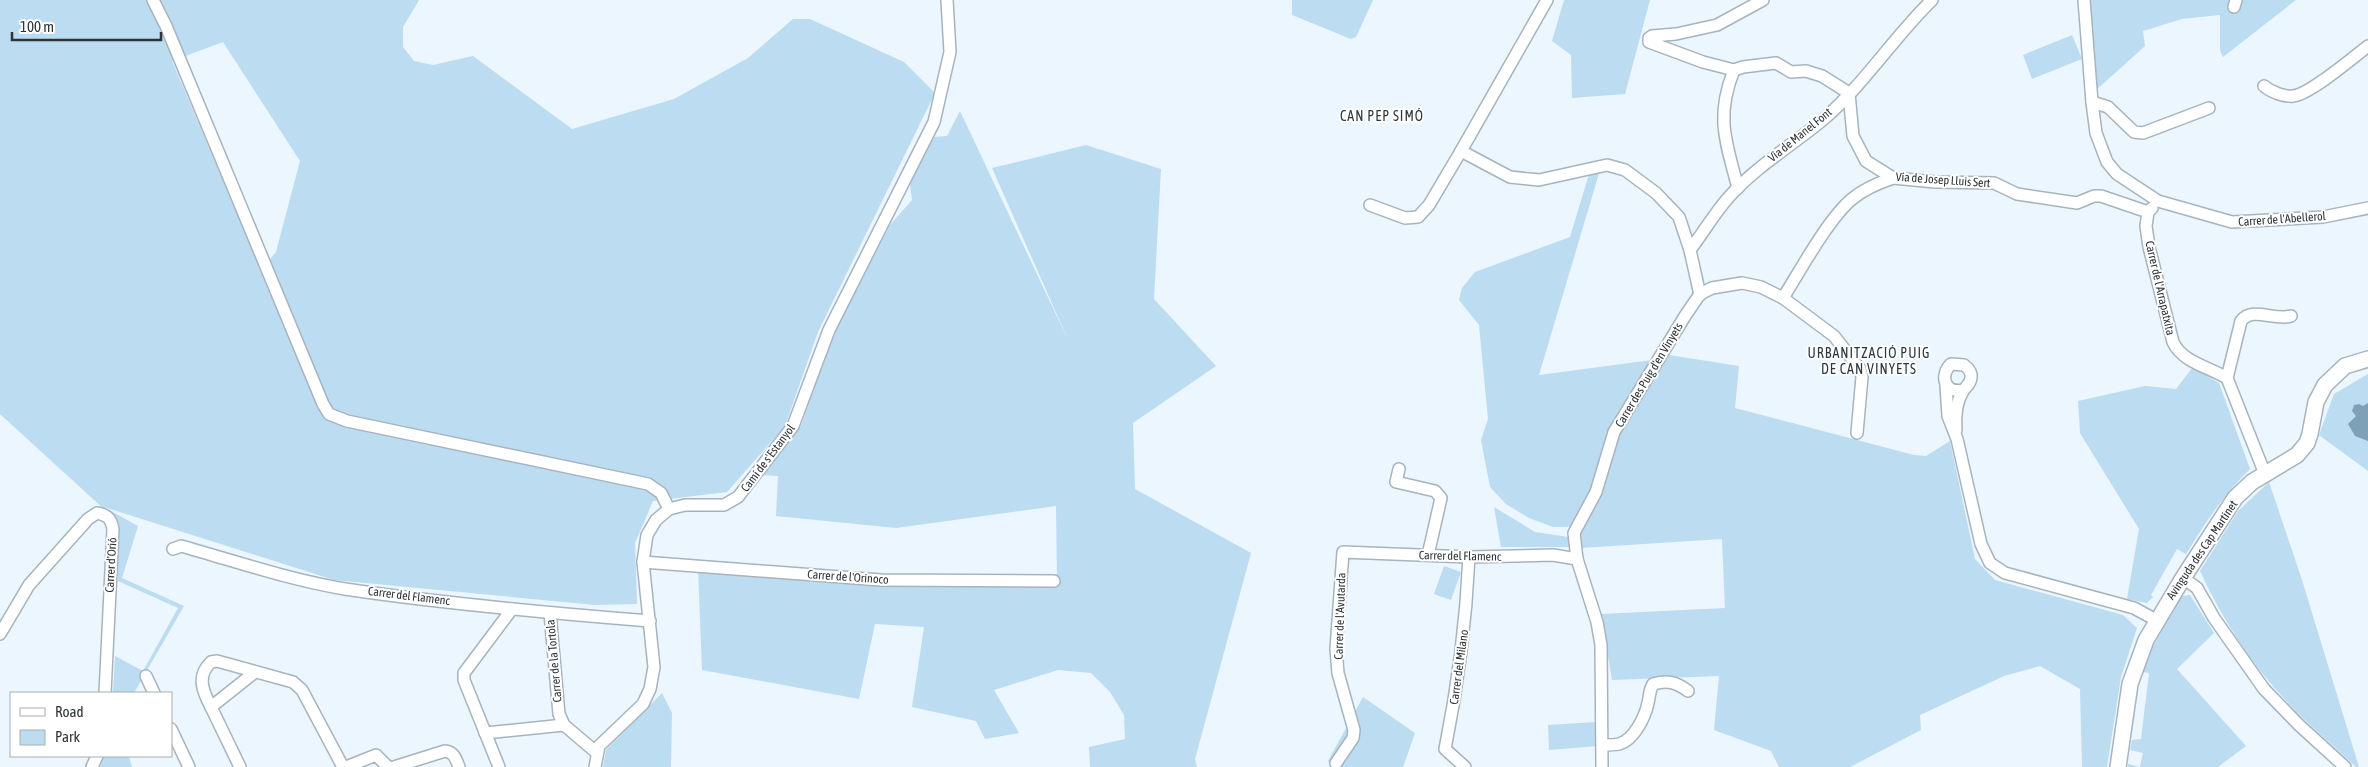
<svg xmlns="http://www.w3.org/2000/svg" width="2368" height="767" font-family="'Asap Condensed',sans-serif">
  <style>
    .green { fill: #bcdcf1; fill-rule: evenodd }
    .water { fill: #7fa1b7 }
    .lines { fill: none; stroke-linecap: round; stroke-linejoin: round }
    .minor-casing { stroke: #a7b4bd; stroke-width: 14 }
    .tertiary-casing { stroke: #a7b4bd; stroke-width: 18 }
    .minor { stroke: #fff; stroke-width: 11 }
    .tertiary { stroke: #fff; stroke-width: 15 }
    .labels { text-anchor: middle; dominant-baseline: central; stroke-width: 4; stroke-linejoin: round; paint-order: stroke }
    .street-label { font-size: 12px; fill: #2e3437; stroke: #fff }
    .neighbourhood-label { font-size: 14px; letter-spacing: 1px; fill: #2c373e; stroke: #fff }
  </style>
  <rect width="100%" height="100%" fill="#ebf6fe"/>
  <!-- green -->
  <g class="green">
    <path d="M 0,0 L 419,0 L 403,27 L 403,47 L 414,61 L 433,65 L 473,56 L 572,129 L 674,99 L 748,58 L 793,19 L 810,19 L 904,62 L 935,93 L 818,332 L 785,426 L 727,492 L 653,501 L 635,543 L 637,604 L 595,605 L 334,580 L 104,507 L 138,526 L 122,578 L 184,606 L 134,693 L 113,693 L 115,656 L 143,671 L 178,608 L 118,581 L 117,521 L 0,414 ZM 223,42 L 300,161 L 276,252 L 261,270 L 172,61 Z"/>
    <polygon points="1292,0 1373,0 1356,37 1351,39 1292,15"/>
    <polygon points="1564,0 1650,0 1625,94 1572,98 1571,55 1552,41"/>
    <polygon points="2091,0 2296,0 2223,57 2220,50 2220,15 2182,19 2143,31 2145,46 2095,91"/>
    <polygon points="2072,35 2082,59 2032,79 2023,55"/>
    <polygon points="960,111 1069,342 992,168 1086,145 1161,169 1154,299 1216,366 1133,423 1135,489 1251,553 1195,759 1197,767 1090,767 1089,747 1125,739 1124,715 1110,692 1091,673 1058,670 994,690 1019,733 985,739 976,721 912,707 924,627 875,624 859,699 702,670 698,569 886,586 1057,585 1056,506 896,528 776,516 778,476 762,475 801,426 831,340 890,225 912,200 910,184 934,137 947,136"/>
    <polygon points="1600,170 1539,375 1652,360 1619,410 1607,433 1593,484 1570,527 1553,527 1529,518 1506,504 1490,487 1481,440 1488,419 1479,325 1459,300 1462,288 1475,272 1570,237 1589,174"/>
    <polygon points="1669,355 1739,366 1735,408 1914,455 1926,456 1950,441 1975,559 1995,580 2123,615 2137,628 2121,677 2107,767 2082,767 2080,689 2040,666 2004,676 1920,715 1921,730 1850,767 1779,767 1771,751 1714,730 1719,676 1612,680 1601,614 1725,608 1722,539 1581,548 1581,531 1625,421"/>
    <path d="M 2193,367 L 2219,383 L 2250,469 C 2224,494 2205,523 2186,554 L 2177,549 L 2151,595 L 2153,597 L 2147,603 L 2127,599 L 2139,529 L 2080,433 L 2078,401 L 2145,386 L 2176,389 Z"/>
    <polygon points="2368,374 2368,471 2319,435 2334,394"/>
    <path d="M 2269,482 L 2302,580 L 2359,767 L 2356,767 C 2334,746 2310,726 2289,704 C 2252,665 2222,619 2200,571 L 2238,511 Z"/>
    <polygon points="1494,507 1535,532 1568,537 1569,547 1501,547"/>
    <polygon points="1444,566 1461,572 1451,600 1434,594"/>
    <polygon points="2190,595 2214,633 2177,669 2246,746 2218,767 2128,767 2128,764 2140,767 2143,753 2130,750 2132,740 2141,739 2149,673 2143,672 2152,648 2182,596"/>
    <polygon points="662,693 672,713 671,767 603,767 606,750"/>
    <polygon points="1363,697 1415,733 1403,767 1333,767 1328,761"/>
    <polygon points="1596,722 1598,746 1549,750 1548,725"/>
    <polygon points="104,756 129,756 132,767 100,767"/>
  </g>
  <!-- water -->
  <polygon class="water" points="2368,403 2368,441 2355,436 2348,424 2356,416 2352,411 2354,405 2359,404 2363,406"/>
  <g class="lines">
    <defs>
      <g id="minor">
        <polyline points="153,0 166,26 323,404 329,414 347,421 648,484 661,493 669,509"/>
        <polyline points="1547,0 1461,151 1510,177 1539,180 1607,165 1625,170 1656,193 1679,217 1690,250 1700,295"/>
        <polyline points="1763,0 1717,25 1676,34 1652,36 1649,38 1649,42 1703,62 1734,70 1743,67 1776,63 1791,72 1806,71 1822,76 1849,93 1853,136 1866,161 1893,178 1935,182 1994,183 2017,194 2077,203 2094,196 2101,196 2148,212"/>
        <polyline points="2084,0 2092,102 2096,133 2107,162 2117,174 2158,201 2232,222 2323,217 2368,208"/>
        <polyline points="2234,7 2236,0"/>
        <path d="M 1734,70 C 1715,117 1726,142 1738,188"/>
        <path d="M 2264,86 C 2271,92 2284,97 2293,96 C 2309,95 2354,57 2368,46"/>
        <polyline points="2092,102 2108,107 2134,132 2143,133 2209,108"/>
        <polyline points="1370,205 1405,218 1418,217 1429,205 1461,151"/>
        <path d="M 2152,208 L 2148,212 L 2146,226 L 2149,247 L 2173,342 C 2182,362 2209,367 2227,378"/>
        <path d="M 1690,250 C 1703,233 1714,214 1728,198 C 1756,166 1793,145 1825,118 C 1865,83 1894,37 1932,0"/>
        <path d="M 1783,298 C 1800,271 1828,219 1852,199 C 1864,189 1878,183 1893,178"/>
        <polyline points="1946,385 1948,416 1957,439 1981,544 1990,563 2005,573 2134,608 2156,620"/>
        <path d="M 1956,430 C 1955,417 1956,402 1963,391 C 1966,386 1970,385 1971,378 C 1972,372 1968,368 1964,365 L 1951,364 C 1939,376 1945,394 1963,390"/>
        <polyline points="1399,469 1396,482 1435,491 1441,498 1428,555"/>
        <path d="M 2265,474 L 2227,378 L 2241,321 C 2252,306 2274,321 2291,316"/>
        <path d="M 173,549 L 181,546 C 235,561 290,580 345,589 C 446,604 549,613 650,621"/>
        <polyline points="643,562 881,580 1054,581"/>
        <polyline points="2183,578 2197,588 2214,618 2264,689 2299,725 2345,767"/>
        <polyline points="550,613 559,714 564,725 597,753"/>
        <path d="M 0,634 L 29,585 L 88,519 L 97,513 C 108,515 111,519 113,529 L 105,693"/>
        <polyline points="146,676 154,693"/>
        <path d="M 211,707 C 203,692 196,676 211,662 L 217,661 L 293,682 L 302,690 L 343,767"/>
        <polyline points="171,729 189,767"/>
        <polyline points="485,733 564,725"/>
        <path d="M 1603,745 C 1608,745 1614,745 1619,744 C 1634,740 1645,717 1648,703 C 1650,695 1649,691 1653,684 C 1668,680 1676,682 1688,691"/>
        <polyline points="1336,763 1353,738 1354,730 1338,673 1336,649 1343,552 1469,557 1553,555 1577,559"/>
        <polyline points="92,767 97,756"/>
        <polyline points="240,767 211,707 255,672"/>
        <polyline points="346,767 376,755 388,767"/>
        <path d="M 394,767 L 445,751 C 454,752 456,759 459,767"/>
        <polyline points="499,767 464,680 464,673 512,609"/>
        <polyline points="595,767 599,746 643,704 650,689 654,667 643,562 647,535 656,520 669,509 685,505 724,505 738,497 793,426 829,330 934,122 950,52 947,0"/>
        <path d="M 1465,767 L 1445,749 C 1458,685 1466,622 1469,557"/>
        <polyline points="1602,767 1601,645 1597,622 1577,559 1574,533 1596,492 1614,432 1685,316 1700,294 1712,288 1742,283 1761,287 1783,298 1834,336 1860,369 1862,377 1857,433"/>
      </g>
      <polyline id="tertiary" points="2118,767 2130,684 2146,640 2183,578 2235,498 2252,482 2297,455 2307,443 2310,434 2316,402 2325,385 2345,366 2368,359"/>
    </defs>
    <!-- minor casing -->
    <use href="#minor" class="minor-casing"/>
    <!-- tertiary casing -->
    <use href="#tertiary" class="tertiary-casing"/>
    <!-- minor -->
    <use href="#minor" class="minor"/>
    <!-- tertiary -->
    <use href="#tertiary" class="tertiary"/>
  </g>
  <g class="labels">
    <!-- street labels -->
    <g class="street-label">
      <text transform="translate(1800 135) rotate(-39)">Vía de Manel Font</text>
      <text transform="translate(1943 180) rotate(4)">Vía de Josep Lluis Sert</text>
      <text transform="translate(2282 219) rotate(-4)">Carrer de l'Abellerol</text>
      <text transform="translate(2160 288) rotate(77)">Carrer de l'Arrapatxita</text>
      <text transform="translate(1649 375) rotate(-59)">Carrer des Puig d'en Vinyets</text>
      <text transform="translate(768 458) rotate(-53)">Camí de s'Estanyol</text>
      <text transform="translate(2202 550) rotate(-56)">Avinguda des Cap Martinet</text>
      <text transform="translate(1460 556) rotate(1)">Carrer del Flamenc</text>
      <text transform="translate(111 565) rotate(-87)">Carrer d'Orió</text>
      <text transform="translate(848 577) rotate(4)">Carrer de l'Orinoco</text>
      <text transform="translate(409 596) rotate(7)">Carrer del Flamenc</text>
      <text transform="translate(1340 616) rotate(-88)">Carrer de l'Avutarda</text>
      <text transform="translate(554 661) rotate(-95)">Carrer de la Tortola</text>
      <text transform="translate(1459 667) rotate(-82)">Carrer del Milano</text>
    </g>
    <!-- neighbourhood labels -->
    <g class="neighbourhood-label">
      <text x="1382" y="116">CAN PEP SIMÓ</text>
      <text x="1869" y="353">URBANITZACIÓ PUIG<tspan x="1869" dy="16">DE CAN VINYETS</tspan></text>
    </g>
  </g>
  <!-- legend -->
  <rect x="10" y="692" width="162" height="65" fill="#ffffff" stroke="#abaeaf"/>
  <rect x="20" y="708" width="25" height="8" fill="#ffffff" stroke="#abaeaf"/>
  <text x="55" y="717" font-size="15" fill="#2e3437">Road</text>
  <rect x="20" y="730" width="25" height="15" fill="#bcdcf1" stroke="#abaeaf"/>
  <text x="55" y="742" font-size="15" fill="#2e3437">Park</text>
  <!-- scale -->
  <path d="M12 32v8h149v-8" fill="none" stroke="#2e3437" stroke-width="2.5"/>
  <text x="20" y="32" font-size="15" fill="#2e3437" stroke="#ffffff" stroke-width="4" paint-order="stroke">100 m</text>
</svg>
